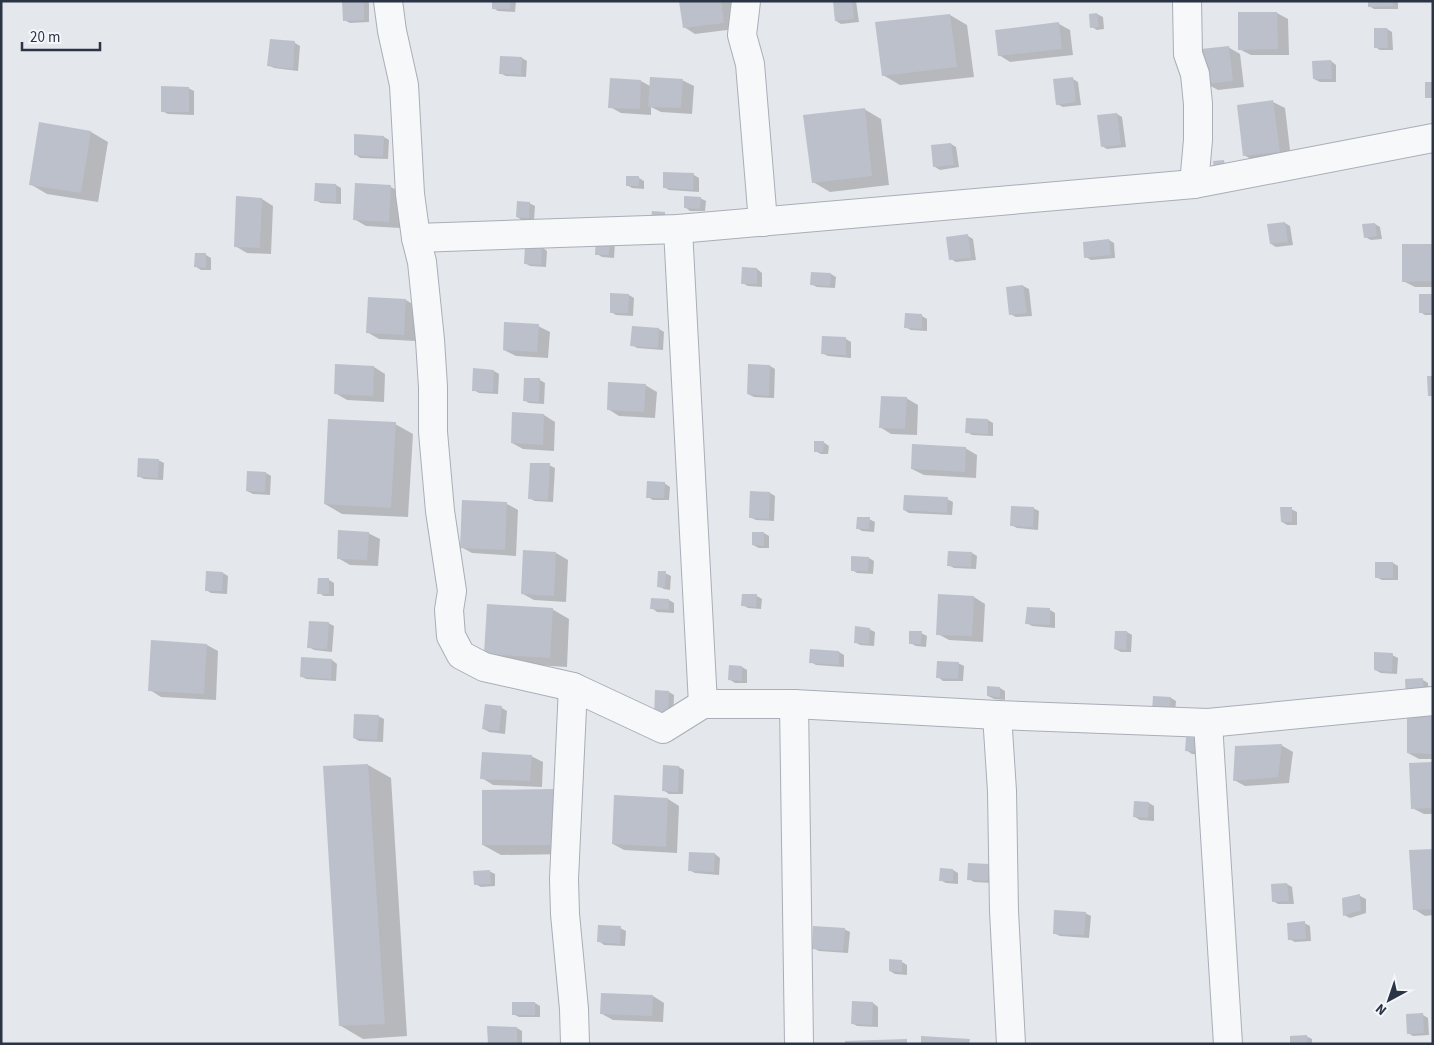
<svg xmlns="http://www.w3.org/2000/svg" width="1434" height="1045" font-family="'Source Sans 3',sans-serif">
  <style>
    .shadow { fill: #0003 }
    .building { fill: #bbc0ca }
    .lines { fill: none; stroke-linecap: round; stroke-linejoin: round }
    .minor-casing { stroke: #a9aeb7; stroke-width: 30 }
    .minor { stroke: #f7f8fa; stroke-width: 28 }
  </style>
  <rect width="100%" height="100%" fill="#e4e7ec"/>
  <!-- shadow -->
  <g class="shadow">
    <polygon points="344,1 369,1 369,22 350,23 344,20"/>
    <polygon points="493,1 516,1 515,12 498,11 493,8"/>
    <polygon points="681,1 732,1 735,29 695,34 684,27"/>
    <polygon points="834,1 856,1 859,22 841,24 836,21"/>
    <polygon points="1369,1 1398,1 1398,9 1374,9 1369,6"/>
    <polygon points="1239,13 1277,13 1288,19 1289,55 1251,55 1239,49"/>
    <polygon points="1097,14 1103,17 1104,29 1097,30 1092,27 1090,15"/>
    <polygon points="950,15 967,25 974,77 900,85 883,75"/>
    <polygon points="1059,24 1070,30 1073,55 1010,62 999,55"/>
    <polygon points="1387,29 1392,32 1393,50 1380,50 1375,47"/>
    <polygon points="271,40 295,43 300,46 298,71 274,68 268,65"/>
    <polygon points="1228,47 1240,54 1244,87 1218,90 1207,84"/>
    <polygon points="522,58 527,61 526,77 506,76 500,73"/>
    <polygon points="1331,61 1336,65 1336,82 1320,82 1314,79"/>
    <polygon points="1073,79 1078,82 1081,105 1063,107 1057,104"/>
    <polygon points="682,80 694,86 692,114 661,112 651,107 651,115 621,113 610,107 641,81 650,86"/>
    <polygon points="188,88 194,91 194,115 168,114 162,111"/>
    <polygon points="1273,102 1285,108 1291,158 1256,162 1244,155"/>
    <polygon points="864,109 881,119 889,185 830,192 813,182"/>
    <polygon points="1117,114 1122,117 1126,147 1107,149 1102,146"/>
    <polygon points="40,124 91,132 108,142 98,202 47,194 30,184"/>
    <polygon points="384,137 389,140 388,159 360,158 355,154"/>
    <polygon points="951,144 956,147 959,167 940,170 935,167"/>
    <polygon points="664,173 694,175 699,178 699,192 669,190 664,187"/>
    <polygon points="639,178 644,181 644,189 632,188 627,185"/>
    <polygon points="336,185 341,188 341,204 321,203 315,200"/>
    <polygon points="391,187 402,193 400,228 366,226 354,219"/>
    <polygon points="237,198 262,199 273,206 271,254 247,253 235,246"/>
    <polygon points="700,198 706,201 705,211 690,211 685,207"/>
    <polygon points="529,203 535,206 534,220 522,220 517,217"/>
    <polygon points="1285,223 1290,226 1293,245 1276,247 1271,244"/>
    <polygon points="1375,224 1380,227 1382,239 1371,240 1365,237"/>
    <polygon points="968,236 973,239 976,260 956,262 951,259"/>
    <polygon points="597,238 615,242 614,258 602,257 597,254"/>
    <polygon points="1109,240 1114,243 1115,258 1091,260 1086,257"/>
    <polygon points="1433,246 1433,287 1415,287 1403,281"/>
    <polygon points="542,247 547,251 546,267 530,266 525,263"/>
    <polygon points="206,255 211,258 211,270 201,270 195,266"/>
    <polygon points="757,269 762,273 762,287 748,286 742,283"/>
    <polygon points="831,274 836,277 835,288 817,287 811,284"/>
    <polygon points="1023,286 1029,289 1032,316 1016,317 1010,314 1007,288"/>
    <polygon points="629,295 634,298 633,316 616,315 611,312"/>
    <polygon points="1433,295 1433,315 1425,315 1420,312"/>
    <polygon points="406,300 417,307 415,341 379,339 367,332"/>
    <polygon points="922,316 927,319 927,331 911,330 905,327"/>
    <polygon points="538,326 550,332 548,358 516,356 504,350"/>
    <polygon points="659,329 664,332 663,350 637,348 632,345"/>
    <polygon points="823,337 846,339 851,342 851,358 828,356 822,353"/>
    <polygon points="770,366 775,369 774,398 754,397 748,394"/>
    <polygon points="374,367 385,374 384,402 347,400 335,393"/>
    <polygon points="494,371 499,374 498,394 479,393 474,390"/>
    <polygon points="525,379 540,380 545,383 544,404 529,403 524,400"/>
    <polygon points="645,385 657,392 655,418 619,416 608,409"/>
    <polygon points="906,398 918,405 917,435 891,434 880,427"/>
    <polygon points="513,413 544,415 555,422 554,451 523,449 512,443"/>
    <polygon points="988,420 993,423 993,436 972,435 967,432"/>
    <polygon points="395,424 413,434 408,517 342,514 325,504"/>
    <polygon points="823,442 829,446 828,454 821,454 815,451"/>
    <polygon points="965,448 977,455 976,478 924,475 912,469"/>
    <polygon points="158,460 164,463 163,480 144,479 138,476"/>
    <polygon points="549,465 555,468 553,502 535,501 529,498"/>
    <polygon points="248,472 266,473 271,476 270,495 253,494 247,491"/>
    <polygon points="664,483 670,487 669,500 653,500 648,497"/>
    <polygon points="752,492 770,493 775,496 774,521 756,520 750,517"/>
    <polygon points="947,499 953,502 952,515 909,513 904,510"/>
    <polygon points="507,504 518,510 516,556 472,553 461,547"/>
    <polygon points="1033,508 1039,511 1038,530 1017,528 1011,525"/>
    <polygon points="1291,509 1297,512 1297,525 1287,525 1282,522"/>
    <polygon points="869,519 875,522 874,532 862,531 857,528"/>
    <polygon points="368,533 380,539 378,566 350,565 338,558"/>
    <polygon points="764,533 769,536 769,548 759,548 753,545"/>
    <polygon points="524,551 556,553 568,560 566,602 534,600 523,594"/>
    <polygon points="972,553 977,556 976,569 954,568 948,565"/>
    <polygon points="869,558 874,561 873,574 857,573 852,570"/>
    <polygon points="1393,563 1398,566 1398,580 1382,580 1376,577"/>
    <polygon points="223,573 228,576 227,594 211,593 206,590"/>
    <polygon points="665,573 671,576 670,590 664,589 658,586"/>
    <polygon points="329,580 334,583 334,596 324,596 319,593"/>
    <polygon points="757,596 762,599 761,609 748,608 743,605"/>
    <polygon points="974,597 985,604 983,642 949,640 938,634"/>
    <polygon points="652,599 669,600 674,603 674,613 657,612 652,608"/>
    <polygon points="552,609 569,619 567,667 502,663 485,653"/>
    <polygon points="1050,610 1055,613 1055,628 1032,626 1027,623"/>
    <polygon points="328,623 334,626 332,652 314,650 309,647"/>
    <polygon points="869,629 875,632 874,646 860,645 855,642"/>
    <polygon points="1127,632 1132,635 1131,652 1121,652 1115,649"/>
    <polygon points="921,633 927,636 926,647 916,646 910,643"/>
    <polygon points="207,645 218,651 216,700 161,697 150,690"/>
    <polygon points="811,651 839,652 844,655 844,667 816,665 811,662"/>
    <polygon points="1392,655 1398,658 1397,674 1381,673 1375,670"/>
    <polygon points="332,660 337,664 336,681 306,679 301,676"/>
    <polygon points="958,663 964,666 963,681 943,681 938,677"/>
    <polygon points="742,667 747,670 747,683 735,683 729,679"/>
    <polygon points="1423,680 1428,683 1429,699 1413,699"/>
    <polygon points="1000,688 1005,691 1005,700 994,699 988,696"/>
    <polygon points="656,691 669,692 674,695 673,719"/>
    <polygon points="1171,698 1176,701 1175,714 1159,713"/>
    <polygon points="487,705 502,708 507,711 505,734 489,732 484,729"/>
    <polygon points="1433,709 1433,759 1419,759 1408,753"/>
    <polygon points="378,716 384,719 383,742 359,741 354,738"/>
    <polygon points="1187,738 1206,755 1192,754 1186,750"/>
    <polygon points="1281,745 1293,752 1289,783 1245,786 1234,780"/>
    <polygon points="531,756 543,762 542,787 493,785 482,778"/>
    <polygon points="1433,763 1433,814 1424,814 1412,808"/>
    <polygon points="368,765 391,778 407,1036 363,1039 341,1026 324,768"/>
    <polygon points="664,766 679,767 684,770 683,794 669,794 663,790"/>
    <polygon points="553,790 570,800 571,854 501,855 483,845"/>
    <polygon points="668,799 679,806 677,853 624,850 613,844"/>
    <polygon points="1149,803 1154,806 1154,821 1140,820 1135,817"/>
    <polygon points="1433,851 1433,915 1425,916 1414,909"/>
    <polygon points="715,854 720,858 719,875 695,873 689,870"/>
    <polygon points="989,866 994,869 993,883 974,882 969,879"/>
    <polygon points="953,870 958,873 958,884 946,883 940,880"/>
    <polygon points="489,871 495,874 495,886 481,887 475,884"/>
    <polygon points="1287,884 1292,887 1294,904 1278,904 1273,901"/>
    <polygon points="1360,896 1366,899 1366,913 1350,918 1344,915 1344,899"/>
    <polygon points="1085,913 1091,916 1089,938 1060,936 1054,933"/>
    <polygon points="1304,923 1310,926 1311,941 1295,942 1289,939"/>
    <polygon points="620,928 626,931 625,946 604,945 599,941"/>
    <polygon points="844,929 850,932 848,953 819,951 813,948"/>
    <polygon points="902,962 907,965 907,975 895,974 890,971"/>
    <polygon points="653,996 664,1003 663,1022 613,1020 602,1014"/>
    <polygon points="535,1003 540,1006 540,1017 519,1017 513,1014"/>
    <polygon points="853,1003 873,1003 878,1007 878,1027 857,1026 852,1023"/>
    <polygon points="1423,1015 1428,1018 1429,1035 1413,1036 1408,1033"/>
    <polygon points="517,1028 522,1031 522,1044 489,1044"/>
    <polygon points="1306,1036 1312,1039 1312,1044 1291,1044"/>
  </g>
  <!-- building -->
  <g class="building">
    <polygon points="342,1 364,1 364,20 343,21"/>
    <polygon points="492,1 511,1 510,9 492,9"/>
    <polygon points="679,1 721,1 724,23 683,28"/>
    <polygon points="833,1 852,1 854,19 835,21"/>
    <polygon points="1368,1 1393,1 1393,6 1368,7"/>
    <polygon points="1238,12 1277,12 1278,49 1238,50"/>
    <polygon points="1097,13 1099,27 1090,28 1089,14"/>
    <polygon points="950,14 957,67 882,76 875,22"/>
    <polygon points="1059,22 1062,49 998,56 995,30"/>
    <polygon points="1374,28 1387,28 1388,48 1374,48"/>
    <polygon points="270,39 295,41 293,69 267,66"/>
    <polygon points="1229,46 1233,81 1206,84 1201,49"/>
    <polygon points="500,56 522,57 521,75 499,74"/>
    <polygon points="1331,60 1332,79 1313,79 1312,61"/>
    <polygon points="650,77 683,79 681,108 648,107"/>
    <polygon points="1073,77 1076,102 1056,105 1053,79"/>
    <polygon points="610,78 641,80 640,109 608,108"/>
    <rect x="1425" y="82" width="8" height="16"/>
    <polygon points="161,86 189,87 189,112 161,112"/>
    <polygon points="1273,100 1280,152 1243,156 1237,105"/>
    <polygon points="865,108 872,176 812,183 803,115"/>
    <polygon points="1117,113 1121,145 1101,147 1097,115"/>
    <polygon points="39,122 91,131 81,193 29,185"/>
    <polygon points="354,134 384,136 383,157 354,155"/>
    <polygon points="951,143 954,165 933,167 931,145"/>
    <polygon points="1224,160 1226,175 1215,177 1213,161"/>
    <polygon points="663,172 694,173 693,190 663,188"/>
    <rect x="626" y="176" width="13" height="10"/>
    <polygon points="315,183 336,184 336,202 314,201"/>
    <polygon points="355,183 391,185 389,222 353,220"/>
    <polygon points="236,196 262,198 260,248 234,247"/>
    <polygon points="684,196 701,197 700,209 684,208"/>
    <polygon points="517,201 530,202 529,218 516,217"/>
    <polygon points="652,211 665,212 665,222 651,221"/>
    <polygon points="1285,222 1288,242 1270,244 1267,224"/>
    <polygon points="1375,223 1377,236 1364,238 1362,224"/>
    <polygon points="968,234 971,258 949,260 946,237"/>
    <polygon points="596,237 610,238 609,255 595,255"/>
    <polygon points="1109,239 1111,255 1084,258 1083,242"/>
    <polygon points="1402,244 1433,244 1433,281 1402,282"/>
    <polygon points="525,246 542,246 541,265 524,264"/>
    <polygon points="195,253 206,253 206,268 194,267"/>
    <polygon points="742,267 757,268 757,284 741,284"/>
    <polygon points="811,272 831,273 830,286 810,285"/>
    <polygon points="1023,285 1027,313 1009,315 1006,287"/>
    <polygon points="610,293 629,294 628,313 610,313"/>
    <rect x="1419" y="294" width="14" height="19"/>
    <polygon points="368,297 406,299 404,335 366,333"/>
    <polygon points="905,313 922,314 922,329 904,328"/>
    <polygon points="504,322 539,324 537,352 503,350"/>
    <polygon points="632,326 659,328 658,348 630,346"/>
    <polygon points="822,336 846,337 846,355 821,354"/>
    <polygon points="335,364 374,366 373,396 334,394"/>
    <polygon points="748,364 770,365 769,396 747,394"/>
    <polygon points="473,368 494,370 493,392 472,391"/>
    <polygon points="1427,376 1433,376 1433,396 1428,396"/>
    <polygon points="524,378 540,378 539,402 523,401"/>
    <polygon points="608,382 646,384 644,412 607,410"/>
    <polygon points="881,396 907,397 905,429 879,428"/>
    <polygon points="512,412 544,414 543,445 511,443"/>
    <polygon points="966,418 988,419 988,434 965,433"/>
    <polygon points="328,419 396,422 391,508 324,504"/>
    <polygon points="814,441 824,441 823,452 814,452"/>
    <polygon points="912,444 966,447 965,472 911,469"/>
    <polygon points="138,458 159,459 158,478 137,477"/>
    <polygon points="530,463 550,463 548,500 528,499"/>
    <polygon points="247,471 266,472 265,492 246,491"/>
    <polygon points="647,481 665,482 664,498 646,498"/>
    <polygon points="750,491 770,492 769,519 749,518"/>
    <polygon points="904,495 948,497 947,513 903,510"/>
    <polygon points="462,500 507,502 505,550 460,548"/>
    <polygon points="1011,506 1034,507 1033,527 1010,526"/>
    <polygon points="1280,507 1292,507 1292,522 1281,522"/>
    <polygon points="857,517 870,517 869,529 856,529"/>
    <polygon points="338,530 369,532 367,560 337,559"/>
    <polygon points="752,532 764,532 764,546 752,545"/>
    <polygon points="523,550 556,552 554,596 521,594"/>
    <polygon points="948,551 972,552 971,567 947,566"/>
    <polygon points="851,556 869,557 868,571 851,571"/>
    <rect x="1375" y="562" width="18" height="16"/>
    <polygon points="206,571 223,572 222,591 205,591"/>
    <polygon points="658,571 666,571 665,588 657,587"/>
    <polygon points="318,578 329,578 329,594 317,594"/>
    <polygon points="742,594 757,594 756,607 741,606"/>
    <polygon points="938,594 974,596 972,636 936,635"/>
    <polygon points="651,598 669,599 669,610 650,609"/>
    <polygon points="487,604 553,608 550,658 484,654"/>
    <polygon points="1027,607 1050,608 1050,625 1025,624"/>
    <polygon points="309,621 329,622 327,649 307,648"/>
    <polygon points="855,626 870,628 869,644 854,643"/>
    <polygon points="909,631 922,631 921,644 909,644"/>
    <polygon points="1115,631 1127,631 1126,650 1114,649"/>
    <polygon points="151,640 207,644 204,694 148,691"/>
    <polygon points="810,649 839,651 839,665 809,663"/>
    <polygon points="1374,652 1393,653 1392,672 1374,670"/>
    <polygon points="301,657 332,659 331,679 300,677"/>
    <polygon points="937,661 959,662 958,679 936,678"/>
    <polygon points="729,665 742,666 742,681 728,680"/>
    <polygon points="1423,678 1424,696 1406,697 1405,679"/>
    <polygon points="987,686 1000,687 1000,697 987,696"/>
    <polygon points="655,690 669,691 668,717 654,716"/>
    <polygon points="1153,696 1171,697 1170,712 1152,711"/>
    <polygon points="485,704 502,706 499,731 482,729"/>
    <polygon points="1433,708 1433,754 1407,753 1407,712"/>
    <polygon points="354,714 379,715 377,740 353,738"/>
    <polygon points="1186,737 1202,738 1201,752 1185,751"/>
    <polygon points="1282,744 1278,777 1233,781 1235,746"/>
    <polygon points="482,752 532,755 530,781 480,779"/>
    <polygon points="1433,762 1433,808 1411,809 1409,763"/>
    <polygon points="368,764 385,1024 339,1026 323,766"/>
    <polygon points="663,765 679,766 678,792 662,791"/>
    <polygon points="553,789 554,845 482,845 482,790"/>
    <polygon points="614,795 668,798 666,847 612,844"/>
    <polygon points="1134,801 1149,802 1148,818 1133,817"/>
    <polygon points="1433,849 1433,909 1413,910 1409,850"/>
    <polygon points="689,852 715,853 714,872 688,871"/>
    <polygon points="968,863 989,864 988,881 967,880"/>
    <polygon points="940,868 953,869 953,881 939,881"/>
    <polygon points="490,870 491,884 474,885 473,871"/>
    <polygon points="1287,883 1289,901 1272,902 1271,884"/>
    <polygon points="1360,894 1361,910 1343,916 1342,898"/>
    <polygon points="1054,910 1086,912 1084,935 1053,934"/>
    <polygon points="1305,921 1306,939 1288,940 1287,923"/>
    <polygon points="598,925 621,926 620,944 597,942"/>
    <polygon points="813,926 845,928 843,951 812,949"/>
    <polygon points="889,959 902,960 902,972 889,971"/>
    <polygon points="601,993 653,995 652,1016 600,1014"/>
    <polygon points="852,1001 873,1002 872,1025 851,1024"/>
    <rect x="512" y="1002" width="23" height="13"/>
    <polygon points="1423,1013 1424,1033 1407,1034 1406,1014"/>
    <polygon points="487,1026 517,1027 517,1044 488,1044"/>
    <polygon points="1307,1035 1307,1044 1290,1044 1290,1036"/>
    <polygon points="921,1036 970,1039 969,1044 921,1044"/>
    <polygon points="907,1039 907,1044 845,1044 845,1041"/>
  </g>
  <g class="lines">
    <defs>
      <g id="minor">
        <polyline points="388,1 392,31 404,85 410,194 416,238 422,262 430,340 433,387 433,432 440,511 452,591 449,610 451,636 461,655 484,667 573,687 663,729 703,704 794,704 997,715 1208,723 1433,701"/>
        <polyline points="746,1 742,35 750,64 763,222"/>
        <polyline points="1187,1 1188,54 1195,74 1198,104 1198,140 1194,184"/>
        <polyline points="678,229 703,704"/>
        <polyline points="416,238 678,229 1194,184 1433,138"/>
        <polyline points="573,687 564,879 565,914 574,1009 575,1044"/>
        <polyline points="794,704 799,1044"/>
        <polyline points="997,715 1002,791 1004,911 1011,1044"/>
        <polyline points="1208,723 1228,1044"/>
      </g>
    </defs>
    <!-- minor casing -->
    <use href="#minor" class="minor-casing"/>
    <!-- minor -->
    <use href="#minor" class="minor"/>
  </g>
  <!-- border -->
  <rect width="1434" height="1045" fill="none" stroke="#2b3445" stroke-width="5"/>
  <!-- north arrow -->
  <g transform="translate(1389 1000) rotate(220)" stroke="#f4f6f9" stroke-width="4" paint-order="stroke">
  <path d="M0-4L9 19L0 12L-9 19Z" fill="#2b3445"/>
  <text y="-8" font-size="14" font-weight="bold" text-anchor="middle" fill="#2b3445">N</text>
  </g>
  <!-- scale -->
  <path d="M22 42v8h78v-8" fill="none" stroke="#2b3445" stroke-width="2.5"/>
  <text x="30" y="42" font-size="15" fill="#2b3445" stroke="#f4f6f9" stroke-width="4" paint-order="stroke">20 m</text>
</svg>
